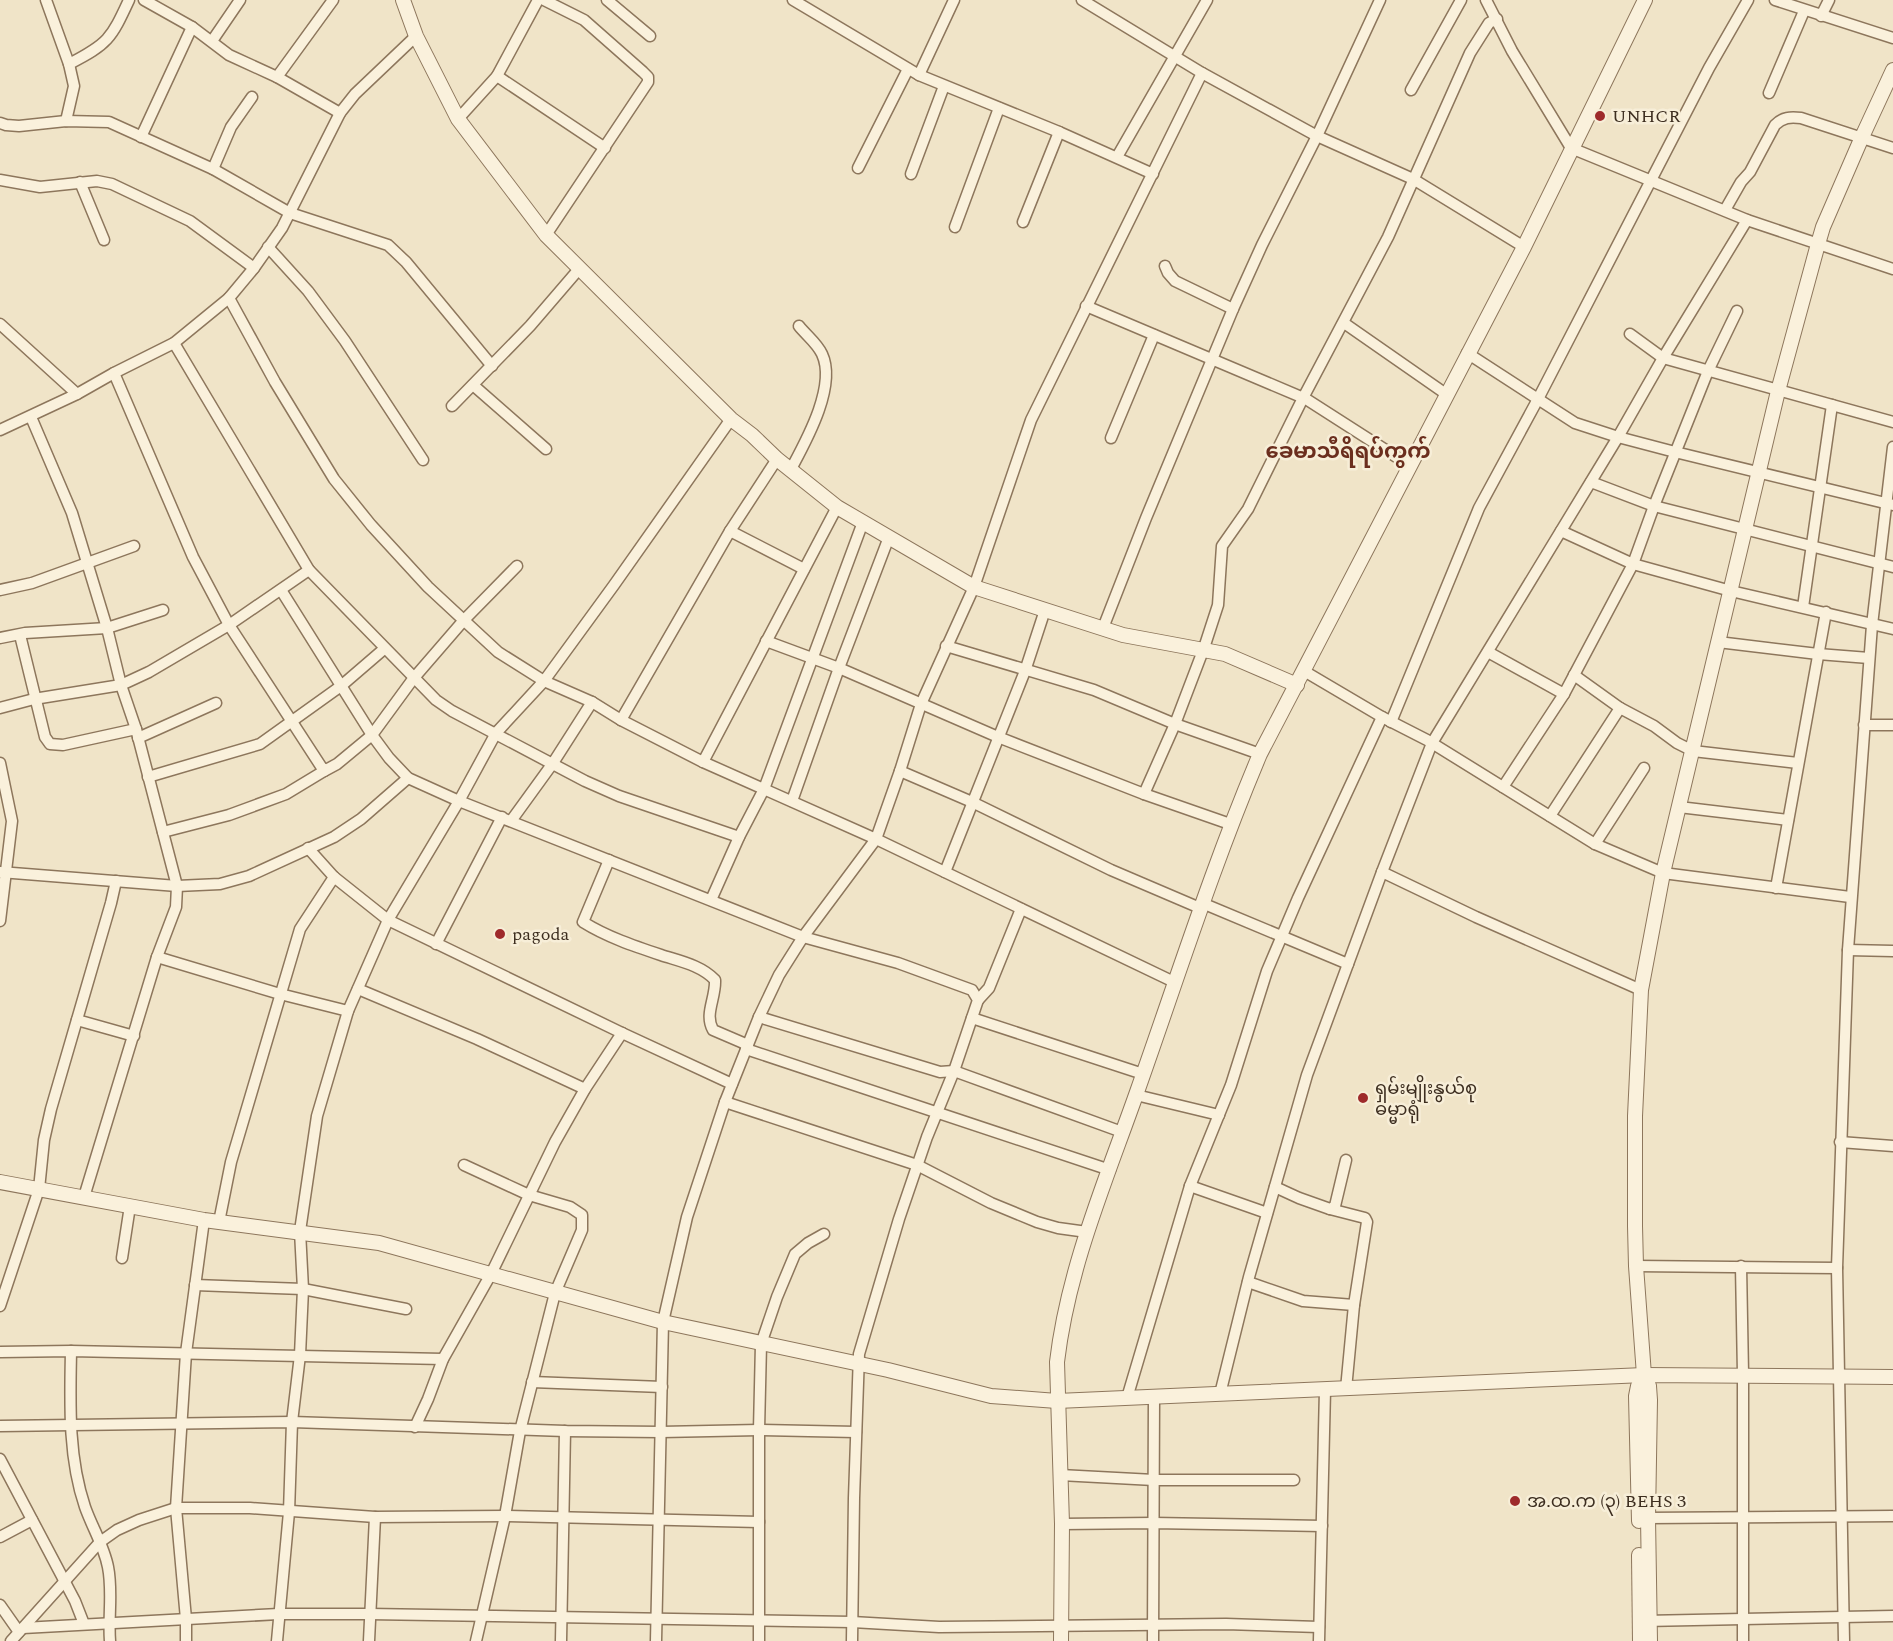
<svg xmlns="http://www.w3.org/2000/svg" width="1893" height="1641" font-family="Spectral,'Noto Sans Myanmar',serif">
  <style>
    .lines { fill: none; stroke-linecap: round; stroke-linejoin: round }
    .minor-casing { stroke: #8d765c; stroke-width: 13 }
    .tertiary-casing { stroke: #8d765c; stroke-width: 16 }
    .minor { stroke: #faf1dc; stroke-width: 10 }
    .tertiary { stroke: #faf1dc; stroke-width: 14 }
    .poi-dot { fill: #9e2a2b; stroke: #f7eed8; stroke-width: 2 }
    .labels { text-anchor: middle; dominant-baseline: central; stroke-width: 5; stroke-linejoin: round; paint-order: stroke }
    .poi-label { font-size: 18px; fill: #3d2e20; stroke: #f7eed8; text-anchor: start }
    .quarter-label { font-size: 21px; font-weight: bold; fill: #6b2e1e; stroke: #f7eed8 }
  </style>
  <rect width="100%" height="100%" fill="#f0e4c8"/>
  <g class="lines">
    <defs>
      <g id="minor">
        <polyline points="46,0 69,64 74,86 66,121"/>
        <polyline points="144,0 192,27 229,55 277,77 340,113"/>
        <polyline points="544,0 584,20 643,72 648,77 648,82 546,235"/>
        <polyline points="607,0 650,36"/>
        <polyline points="793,0 919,75 1059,132 1153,174"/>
        <polyline points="1082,0 1202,73 1317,136 1413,179 1524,247"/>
        <polyline points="1486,0 1512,51 1571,148 1747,220 1893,269"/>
        <polyline points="1775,0 1893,38"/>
        <polyline points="1821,16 1829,0"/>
        <polyline points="212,41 240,0"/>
        <path d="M 69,64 C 108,44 111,39 129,0"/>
        <polyline points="919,75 954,0"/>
        <polyline points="497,76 605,148"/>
        <polyline points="277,77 333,0"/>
        <polyline points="1411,90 1461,0"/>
        <polyline points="1769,93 1804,11"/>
        <polyline points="458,119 497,76 538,0"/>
        <polyline points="0,123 6,125 19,126 66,121 109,122 213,169 290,213 388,245 406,262 492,366"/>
        <polyline points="141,137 192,27"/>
        <polyline points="1117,157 1207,0"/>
        <polyline points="858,168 908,69"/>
        <polyline points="213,169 231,127 252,97"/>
        <polyline points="911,174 944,86"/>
        <polyline points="0,180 40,187 97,181 112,184 190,221 254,268"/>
        <polyline points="80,182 104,240"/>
        <path d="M 1725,210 L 1741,182 L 1750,172 L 1775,125 C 1783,117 1790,117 1801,118 L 1893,148"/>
        <polyline points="1023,222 1059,132"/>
        <polyline points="955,227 999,108"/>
        <polyline points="268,247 308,291 345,341 423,460"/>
        <polyline points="1165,266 1168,273 1175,281 1233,309"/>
        <polyline points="229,298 275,382 334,479 371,525 428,587 498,652 544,681 592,702 621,720 703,762 876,839 1174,982"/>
        <polyline points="1086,306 1306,399 1409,465"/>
        <polyline points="1344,323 1446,394"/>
        <polyline points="0,324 77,394"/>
        <polyline points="1630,334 1663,358 1893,422"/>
        <polyline points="174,343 309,570 436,700 452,711 585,781 619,796 739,837"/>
        <polyline points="1467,353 1575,423 1618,437 1675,452 1893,505"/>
        <polyline points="114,373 193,557 229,625 324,771 337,764 372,735 413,679 464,620 517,566"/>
        <polyline points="473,385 546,449"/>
        <polyline points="452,406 530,326 579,269"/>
        <polyline points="31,417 72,513 107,628 121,685 136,729 177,886 176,907 157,957 84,1197"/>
        <polyline points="0,430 77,394 114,373 174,343 229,298 254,268 282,228 340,113 355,94 416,36"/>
        <polyline points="1111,438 1154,335"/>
        <path d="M 791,469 C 806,441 837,386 822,354 C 817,343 806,335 799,326"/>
        <polyline points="1591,482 1654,506 1893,567"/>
        <polyline points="730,531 804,569"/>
        <polyline points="1561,531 1633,564 1731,591 1893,629"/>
        <polyline points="0,590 32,583 134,546"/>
        <polyline points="281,590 372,735 389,758 408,778 459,801 803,937 898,963 972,990 978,1000 954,1071 927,1137 899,1219 859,1354 854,1498 852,1641"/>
        <polyline points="1803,607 1832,405"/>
        <polyline points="1103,628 1146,518 1233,309 1262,245 1317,136 1380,0"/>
        <polyline points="20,635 45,737 50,744 63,745 136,729"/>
        <polyline points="0,638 25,633 107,628 163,610"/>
        <polyline points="766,641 839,668 998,737 1144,794 1230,824"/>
        <polyline points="1718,642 1818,654 1869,658"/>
        <polyline points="946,646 1094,690 1175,724 1260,754"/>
        <polyline points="1488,652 1564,694"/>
        <polyline points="1304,671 1382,717 1427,740 1595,844 1663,873 1850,897"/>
        <polyline points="1574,675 1620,708 1654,726 1677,743 1693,751 1798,763"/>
        <polyline points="0,708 34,699 121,685 149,672 229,625 309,570"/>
        <polyline points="621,720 730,531 777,459"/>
        <polyline points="1391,722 1479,508 1538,399 1709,68 1748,0"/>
        <polyline points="1864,725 1893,725"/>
        <polyline points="138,738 216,703"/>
        <polyline points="703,762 837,507"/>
        <polyline points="0,763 12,821 0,921"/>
        <polyline points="900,771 972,802 1111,870 1200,908"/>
        <polyline points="148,777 260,744 341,686 384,649"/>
        <polyline points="1503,787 1564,694 1633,564 1654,506 1708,371 1737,311"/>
        <polyline points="1144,794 1175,724 1204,648 1218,605 1222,546 1248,509 1303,398 1388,237 1470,53 1489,23 1497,19"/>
        <polyline points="792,801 839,668 889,537"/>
        <polyline points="1679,807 1788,820"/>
        <polyline points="1550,816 1620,708"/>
        <polyline points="511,821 553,763 592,702"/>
        <polyline points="163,832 229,815 286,794 324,771"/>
        <polyline points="1595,844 1644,768"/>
        <polyline points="308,848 334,877 388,920 622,1033 732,1084"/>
        <path d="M 609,860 L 583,922 C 607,937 634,946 661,955 C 679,961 701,965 715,980 C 716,998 704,1014 713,1030 L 748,1045"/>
        <polyline points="0,872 177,886 220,884 249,876 334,837 361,819 408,778"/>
        <polyline points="945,872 1025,671 1045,610"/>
        <polyline points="1382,872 1476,917 1641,990"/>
        <polyline points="1776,888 1826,612"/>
        <polyline points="711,900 739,837 764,789 863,522"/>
        <polyline points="1202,903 1348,964"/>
        <polyline points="436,944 502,817"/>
        <polyline points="1848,950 1893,951"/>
        <polyline points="157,957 280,994 348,1011"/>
        <polyline points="358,989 477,1039 585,1089"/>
        <polyline points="978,1000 989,988 1021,909"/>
        <polyline points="759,1017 940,1072 954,1071 1122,1132"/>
        <polyline points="972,1018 1143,1074"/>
        <polyline points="77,1020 134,1036"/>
        <polyline points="746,1049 1110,1170"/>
        <polyline points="1136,1095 1219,1115"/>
        <polyline points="725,1102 917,1165 991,1203 1037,1222 1058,1228 1087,1232"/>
        <polyline points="1840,1142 1893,1146"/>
        <polyline points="464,1165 529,1195 570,1207 582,1215 582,1230 555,1293 520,1431 505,1516 476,1641"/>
        <polyline points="1190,1186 1267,1213"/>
        <polyline points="1275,1187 1299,1198 1330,1209 1335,1206 1346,1160"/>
        <polyline points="219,1222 231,1162 300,929 334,877"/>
        <polyline points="122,1258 130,1206"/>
        <polyline points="1636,1266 1837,1268"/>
        <polyline points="1741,1266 1743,1374 1743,1641"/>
        <polyline points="1248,1282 1303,1301 1354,1305 1367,1222 1365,1218 1330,1209"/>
        <polyline points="195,1285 303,1289 406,1309"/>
        <polyline points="0,1306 39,1189 44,1140 51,1109 111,903 116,881"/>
        <path d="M 71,1351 C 70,1403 68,1457 85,1507 C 92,1527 104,1546 108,1567 C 113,1592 108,1616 110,1641"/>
        <polyline points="0,1352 71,1351 443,1359"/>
        <polyline points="532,1382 662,1387"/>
        <polyline points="1346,1389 1354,1305"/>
        <polyline points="1220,1394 1249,1277 1307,1075 1382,872 1432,743 1618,437 1663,358 1747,220"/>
        <polyline points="1127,1398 1190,1186 1231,1085 1267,971 1298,898 1382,717"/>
        <polyline points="0,1426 292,1422 565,1431 661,1432 759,1430 856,1432"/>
        <polyline points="415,1427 428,1399 443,1359 491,1274 555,1142 585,1089 622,1033"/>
        <polyline points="0,1459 75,1601 84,1624"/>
        <polyline points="1060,1475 1154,1480 1294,1480"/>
        <polyline points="1648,1518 1893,1516"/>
        <polyline points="1062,1524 1153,1523 1322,1526"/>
        <polyline points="0,1537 32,1520"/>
        <polyline points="0,1605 19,1632"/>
        <polyline points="1644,1621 1893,1616"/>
        <polyline points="23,1628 279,1614 369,1614 852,1622 939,1627 1226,1624 1319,1627"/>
        <polyline points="11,1641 100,1542 117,1530 139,1520 176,1508 250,1508 375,1517 505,1516 759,1522"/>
        <polyline points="186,1641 186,1619 176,1508 186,1353 204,1220"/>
        <polyline points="277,1641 289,1512 292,1422 300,1355 303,1289 300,1231 317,1116 348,1011 388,920 459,801 496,733 544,681 614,585 731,419"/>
        <polyline points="369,1641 375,1517"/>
        <polyline points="561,1641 565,1431"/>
        <polyline points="656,1641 663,1322 687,1217 725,1102 759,1017 779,975 803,937 876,839 900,771 921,704 974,587 1031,420 1202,73"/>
        <polyline points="759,1641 759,1430 761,1344 777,1297 795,1254 808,1243 824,1234"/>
        <polyline points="1153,1641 1154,1397"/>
        <polyline points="1319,1641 1325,1390"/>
        <polyline points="1844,1641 1837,1268 1848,950 1872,625 1893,447"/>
      </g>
      <g id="tertiary">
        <polyline points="403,0 416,36 458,119 546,235 731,419 752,435 777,459 837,507 974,587 1123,635 1225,654 1297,685"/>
        <polyline points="0,1182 204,1220 379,1243 663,1322 888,1370 991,1396 1057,1401 1644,1375 1893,1377"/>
        <polyline points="1639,1521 1636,1396 1638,1386 1644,1375"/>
        <polyline points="1639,1555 1640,1641"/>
        <path d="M 1061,1641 L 1062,1524 L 1057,1362 C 1068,1268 1106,1180 1137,1092 C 1177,979 1213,865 1260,754 L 1524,247 L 1645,0"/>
        <polyline points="1650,1641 1648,1518 1650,1400 1649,1386 1644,1375 1636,1266 1635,1226 1635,1116 1641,990 1663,873 1710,676 1778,391 1818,244 1823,227 1862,137 1893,70"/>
      </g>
    </defs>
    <!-- minor casing -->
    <use href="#minor" class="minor-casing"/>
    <!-- tertiary casing -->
    <use href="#tertiary" class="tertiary-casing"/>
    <!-- minor -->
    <use href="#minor" class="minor"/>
    <!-- tertiary -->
    <use href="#tertiary" class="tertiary"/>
  </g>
  <!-- markers -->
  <g class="poi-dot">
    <circle cx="1600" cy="116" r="6"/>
    <circle cx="500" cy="934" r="6"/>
    <circle cx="1363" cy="1098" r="6"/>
    <circle cx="1515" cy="1501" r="6"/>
  </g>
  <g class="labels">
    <!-- poi labels -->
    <g class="poi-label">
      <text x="1612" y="116">UNHCR</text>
      <text x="512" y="934">pagoda</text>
      <text x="1375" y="1088">ရှမ်းမျိုးနွယ်စု<tspan x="1375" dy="21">ဓမ္မာရုံ</tspan></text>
      <text x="1527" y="1501">အ.ထ.က (၃) BEHS 3</text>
    </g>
    <!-- quarter labels -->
    <g class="quarter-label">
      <text x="1348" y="452">ခေမာသီရိရပ်ကွက်</text>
    </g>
  </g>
</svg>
